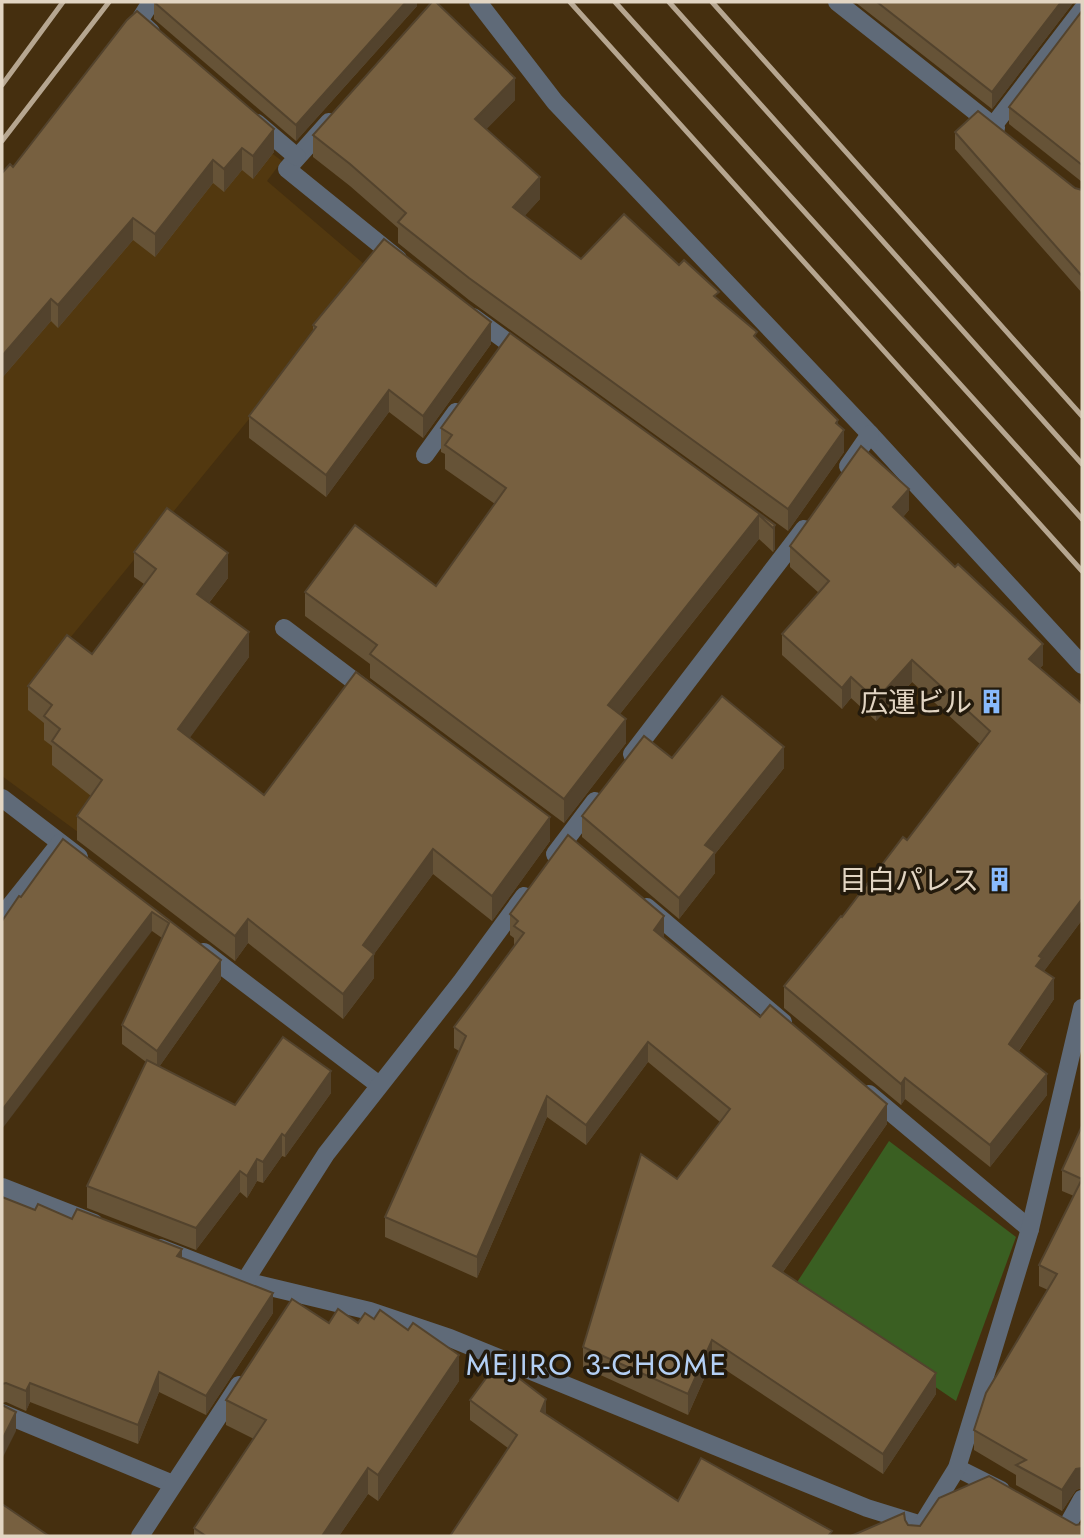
<svg xmlns="http://www.w3.org/2000/svg" width="1084" height="1538" font-family="Jost,'Noto Sans JP',sans-serif">
  <style>
    .built { fill: #52380f }
    .green { fill: #3a5f22 }
    .lines { fill: none; stroke-linecap: round; stroke-linejoin: round }
    .minor { stroke: #5f6a78; stroke-width: 18 }
    .rail { stroke: #b6a690; stroke-width: 5 }
    .wall { fill: #665337 }
    .shaded-wall { fill: #53432d }
    .building { fill: #776040; stroke: #53432d; stroke-width: 2 }
    .labels { text-anchor: middle; dominant-baseline: central; stroke-width: 7; stroke-linejoin: round; paint-order: stroke }
    .poi-label { font-size: 28px; fill: #e2d5c3; stroke: #231a0c; text-anchor: end }
    .neighbourhood-label { font-size: 30px; letter-spacing: 2px; fill: #b3cff4; stroke: #231a0c }
  </style>
  <rect width="100%" height="100%" fill="#452f0f"/>
  <!-- built -->
  <polygon class="built" points="194,94 282,161 267,181 371,270 61,649 105,852 2,776 2,189"/>
  <!-- green -->
  <polygon class="green" points="889,1141 1016,1237 956,1401 792,1290"/>
  <g class="lines">
    <!-- minor -->
    <g class="minor">
      <polyline points="151,2 139,21 151,32"/>
      <polyline points="478,2 555,102 870,434 1082,665"/>
      <polyline points="837,2 996,128"/>
      <polyline points="329,122 287,169 398,259"/>
      <polyline points="257,123 297,157"/>
      <polyline points="993,126 1082,10"/>
      <polyline points="473,317 524,354"/>
      <polyline points="425,455 456,412"/>
      <polyline points="848,466 870,434"/>
      <polyline points="284,628 370,693"/>
      <polyline points="632,754 804,529"/>
      <polyline points="2,798 79,857"/>
      <polyline points="555,854 595,801"/>
      <polyline points="647,907 783,1022"/>
      <polyline points="2,916 60,843"/>
      <polyline points="204,952 379,1085"/>
      <polyline points="869,1094 1030,1229"/>
      <polyline points="2,1187 94,1223"/>
      <polyline points="160,1248 245,1281 370,1311 450,1338 867,1508 922,1525"/>
      <polyline points="245,1281 326,1154 461,982 524,896"/>
      <polyline points="2,1413 173,1484"/>
      <polyline points="957,1468 1001,1490"/>
      <polyline points="1067,1526 1082,1499"/>
      <polyline points="140,1536 239,1385"/>
      <polyline points="915,1536 957,1468 1030,1229 1082,1008"/>
    </g>
    <!-- rail -->
    <g class="rail">
      <polyline points="570,2 1082,571"/>
      <polyline points="615,2 1082,519"/>
      <polyline points="669,2 1082,464"/>
      <polyline points="712,2 1082,416"/>
      <polyline points="2,85 63,2"/>
      <polyline points="2,141 109,2"/>
    </g>
  </g>
  <!-- wall -->
  <g class="wall">
    <polygon points="154,2 417,2 417,6 296,141 154,19"/>
    <polygon points="855,2 1076,2 1073,3 992,109"/>
    <polygon points="1082,11 1082,182 1009,124 1009,107"/>
    <polygon points="127,20 274,152 253,179 242,170 224,192 213,183 155,257 133,240 58,328 51,321 2,378 2,173 13,167"/>
    <polygon points="515,100 486,129 540,199 524,216 581,259 679,265 719,300 838,425 844,452 788,531 469,300 398,243 398,228 350,186 313,157 313,135"/>
    <polygon points="955,132 1075,188 1082,190 1082,298 1082,293 955,149"/>
    <polygon points="313,325 491,344 423,438 389,412 326,497 249,438 249,416 313,331"/>
    <polygon points="510,333 775,525 775,549 773,552 759,539 620,714 626,743 564,823 370,678 370,664 305,616 305,592 436,586 495,504 445,469 445,454 441,452 441,428"/>
    <polygon points="909,510 903,517 1043,665 1040,668 1082,704 1082,920 1044,971 1054,999 1019,1051 1047,1095 990,1167 905,1099 901,1105 784,1008 784,986 907,840 980,744 912,682 876,721 851,698 842,709 782,655 782,634 819,593 790,567 790,546"/>
    <polygon points="134,552 228,578 209,603 249,657 189,738 264,795 550,841 492,921 433,874 374,954 374,978 343,1019 248,943 235,961 77,840 77,816 91,796 52,765 52,746 44,740 44,723 28,710 28,686 92,654 144,584 134,577"/>
    <polygon points="672,758 784,768 715,854 715,873 679,919 582,837 582,816"/>
    <polygon points="63,839 221,960 221,979 159,1067 235,1105 331,1093 285,1157 282,1156 263,1183 257,1181 247,1198 240,1192 196,1250 87,1208 87,1186 146,1062 122,1044 122,1025 162,938 152,931 21,897"/>
    <polygon points="510,914 664,937 664,938 887,1124 783,1272 936,1394 883,1474 712,1361 688,1415 583,1367 583,1347 677,1179 720,1122 648,1062 586,1145 547,1117 477,1278 385,1237 385,1217 459,1051 454,1048 454,1027 514,946 514,938 510,935"/>
    <polygon points="1082,1126 1082,1488 1076,1490 1062,1511 1016,1485 1016,1475 974,1450 974,1430 1048,1290 1039,1286 1039,1265 1074,1196 1062,1191 1062,1170"/>
    <polygon points="2,1197 35,1210 72,1219 182,1258 273,1313 206,1415 159,1392 138,1444 30,1402 26,1411 6,1402 2,1403"/>
    <polygon points="329,1323 358,1323 459,1381 378,1501 368,1494 339,1536 194,1536 194,1528 254,1439 226,1425 226,1400"/>
    <polygon points="470,1400 546,1414 678,1501 832,1536 450,1536 508,1448 470,1420"/>
  </g>
  <!-- shaded-wall -->
  <g class="shaded-wall">
    <polygon points="406,2 417,2 417,6 296,141 296,125"/>
    <polygon points="1061,2 1076,2 1073,3 992,109 992,92"/>
    <polygon points="515,78 515,100 475,141 475,119"/>
    <polygon points="274,129 274,152 253,179 253,156"/>
    <polygon points="242,148 242,170 224,192 224,169"/>
    <polygon points="213,160 213,183 155,257 155,234"/>
    <polygon points="540,177 540,199 513,229 513,207"/>
    <polygon points="133,218 133,240 58,328 58,305"/>
    <polygon points="51,299 51,321 2,378 2,356"/>
    <polygon points="491,322 491,344 423,438 423,416"/>
    <polygon points="389,390 389,412 326,497 326,475"/>
    <polygon points="838,420 838,438 844,430 844,452 788,531 788,509 836,423"/>
    <polygon points="909,489 909,510 893,528 893,507"/>
    <polygon points="759,515 759,539 608,729 608,705"/>
    <polygon points="775,525 775,549 773,552 773,528"/>
    <polygon points="228,553 228,578 197,618 197,594"/>
    <polygon points="249,632 249,657 178,754 178,729"/>
    <polygon points="1043,644 1043,665 1029,680 1029,659"/>
    <polygon points="912,660 912,682 876,721 876,700"/>
    <polygon points="851,677 851,698 842,709 842,688"/>
    <polygon points="626,719 626,743 564,823 564,799"/>
    <polygon points="784,747 784,768 715,854 715,873 679,919 679,898 705,845"/>
    <polygon points="550,817 550,841 492,921 492,896"/>
    <polygon points="433,849 433,874 369,961 374,954 374,978 343,1019 343,994 363,945"/>
    <polygon points="1082,899 1082,920 1042,974 1036,966 1039,956"/>
    <polygon points="152,912 152,931 2,1129 2,1110"/>
    <polygon points="664,916 664,937 654,950 654,930"/>
    <polygon points="248,919 248,943 235,961 235,936"/>
    <polygon points="221,960 221,979 157,1070 157,1051"/>
    <polygon points="1054,978 1054,999 1009,1065 1009,1044"/>
    <polygon points="648,1042 648,1062 586,1145 586,1125"/>
    <polygon points="331,1071 331,1093 285,1157 285,1136"/>
    <polygon points="1047,1074 1047,1095 990,1167 990,1145"/>
    <polygon points="905,1078 905,1099 901,1105 901,1084"/>
    <polygon points="547,1096 547,1117 477,1278 477,1257"/>
    <polygon points="887,1104 887,1124 773,1286 773,1266"/>
    <polygon points="282,1134 282,1156 263,1183 263,1162"/>
    <polygon points="257,1159 257,1181 247,1198 247,1176"/>
    <polygon points="240,1171 240,1192 196,1250 196,1228"/>
    <polygon points="182,1249 182,1269 177,1256"/>
    <polygon points="273,1293 273,1313 206,1415 206,1396"/>
    <polygon points="712,1340 712,1361 688,1415 688,1394"/>
    <polygon points="459,1355 459,1381 378,1501 378,1475"/>
    <polygon points="159,1372 159,1392 138,1444 138,1425"/>
    <polygon points="936,1373 936,1394 883,1474 883,1454"/>
    <polygon points="30,1383 30,1402 26,1411 26,1391"/>
    <polygon points="546,1399 546,1419 541,1411"/>
    <polygon points="16,1412 16,1431 2,1459 2,1440"/>
    <polygon points="1081,1467 1081,1488 1076,1490 1062,1511 1062,1490 1076,1469"/>
    <polygon points="368,1468 368,1494 339,1536 322,1536"/>
  </g>
  <!-- building -->
  <g class="building">
    <polygon points="154,2 406,2 296,125"/>
    <polygon points="432,2 436,2 515,78 475,119 540,177 513,207 581,259 624,214 679,265 684,260 719,292 714,296 757,332 754,336 838,420 836,423 844,430 788,509 469,278 398,222 406,213 350,164 313,135"/>
    <polygon points="877,2 1061,2 992,92"/>
    <polygon points="137,11 274,129 253,156 242,148 224,169 213,160 155,234 133,218 58,305 51,299 2,356 2,173 10,164 13,167 127,20"/>
    <polygon points="1082,11 1082,165 1009,107"/>
    <polygon points="978,111 1075,188 1082,190 1082,276 955,132"/>
    <polygon points="384,239 491,322 423,416 389,390 326,475 249,416 316,327 313,325"/>
    <polygon points="510,333 775,525 773,528 759,515 608,705 626,719 564,799 370,654 377,645 305,592 355,525 436,586 506,488 445,445 452,435 441,428"/>
    <polygon points="861,446 909,489 893,507 955,567 958,564 1043,644 1029,659 1082,704 1082,899 1039,956 1042,958 1036,966 1054,978 1009,1044 1047,1074 990,1145 905,1078 901,1084 784,986 841,916 842,917 903,837 907,840 990,731 912,660 876,700 851,677 842,688 782,634 829,581 790,546"/>
    <polygon points="167,508 228,553 197,594 249,632 178,729 264,795 356,672 550,817 492,896 433,849 363,945 374,954 343,994 248,919 235,936 77,816 102,780 52,741 60,729 44,716 52,705 28,686 67,635 92,654 156,569 134,552"/>
    <polygon points="722,696 784,747 705,845 715,852 679,898 582,816 644,736 672,758"/>
    <polygon points="568,835 664,916 654,930 760,1017 770,1005 887,1104 773,1266 936,1373 883,1454 712,1340 688,1394 583,1347 641,1154 677,1179 730,1109 648,1042 586,1125 547,1096 477,1257 385,1217 466,1036 454,1027 524,933 514,926 518,921 510,914"/>
    <polygon points="63,839 221,960 157,1051 122,1025 169,923 152,912 2,1110 2,921 19,896 21,897"/>
    <polygon points="283,1037 331,1071 285,1136 282,1134 263,1162 257,1159 247,1176 240,1171 196,1228 87,1186 147,1060 235,1105"/>
    <polygon points="1082,1126 1082,1468 1076,1469 1062,1490 1016,1465 1026,1460 974,1430 986,1393 1057,1274 1039,1265 1082,1179 1062,1170"/>
    <polygon points="2,1197 35,1210 38,1204 72,1219 77,1209 182,1249 177,1256 273,1293 206,1396 159,1372 138,1425 30,1383 26,1391 6,1383 2,1384"/>
    <polygon points="292,1299 329,1323 338,1309 358,1323 365,1313 374,1319 380,1310 408,1330 413,1323 459,1355 378,1475 368,1468 322,1536 206,1536 194,1528 266,1420 226,1400"/>
    <polygon points="498,1362 546,1399 541,1411 678,1501 701,1458 832,1531 828,1536 450,1536 517,1435 470,1400"/>
    <polygon points="2,1405 16,1412 2,1440"/>
    <polygon points="989,1476 1076,1525 1082,1524 1082,1536 851,1536 904,1513 905,1520 908,1525 920,1526 939,1498"/>
    <polygon points="2,1504 49,1536 2,1536"/>
  </g>
  <!-- icons -->
  <defs>
    <symbol id="building-bare" viewBox="-9 -9 18 18"><path d="M-4-6H4V6H1V3H-1V6H-4ZM-2.5-4.3h1.7v1.8h-1.7ZM.8-4.3h1.7v1.8H.8ZM-2.5-1h1.7V.8h-1.7ZM.8-1h1.7V.8H.8Z" fill="#88bafc" stroke="#231a0c" stroke-width="2.5" paint-order="stroke"/></symbol>
  </defs>
  <g fill-rule="evenodd">
    <use href="#building-bare" x="974" y="684" width="35" height="35"/>
    <use href="#building-bare" x="982" y="862" width="35" height="35"/>
  </g>
  <g class="labels">
    <!-- poi labels -->
    <g class="poi-label">
      <text x="972" y="702">広運ビル</text>
      <text x="979" y="880">目白パレス</text>
    </g>
    <!-- neighbourhood labels -->
    <g class="neighbourhood-label">
      <text x="597" y="1364">MEJIRO 3-CHOME</text>
    </g>
  </g>
  <!-- border -->
  <rect width="1084" height="1538" fill="none" stroke="#e2d5c3" stroke-width="7"/>
</svg>
